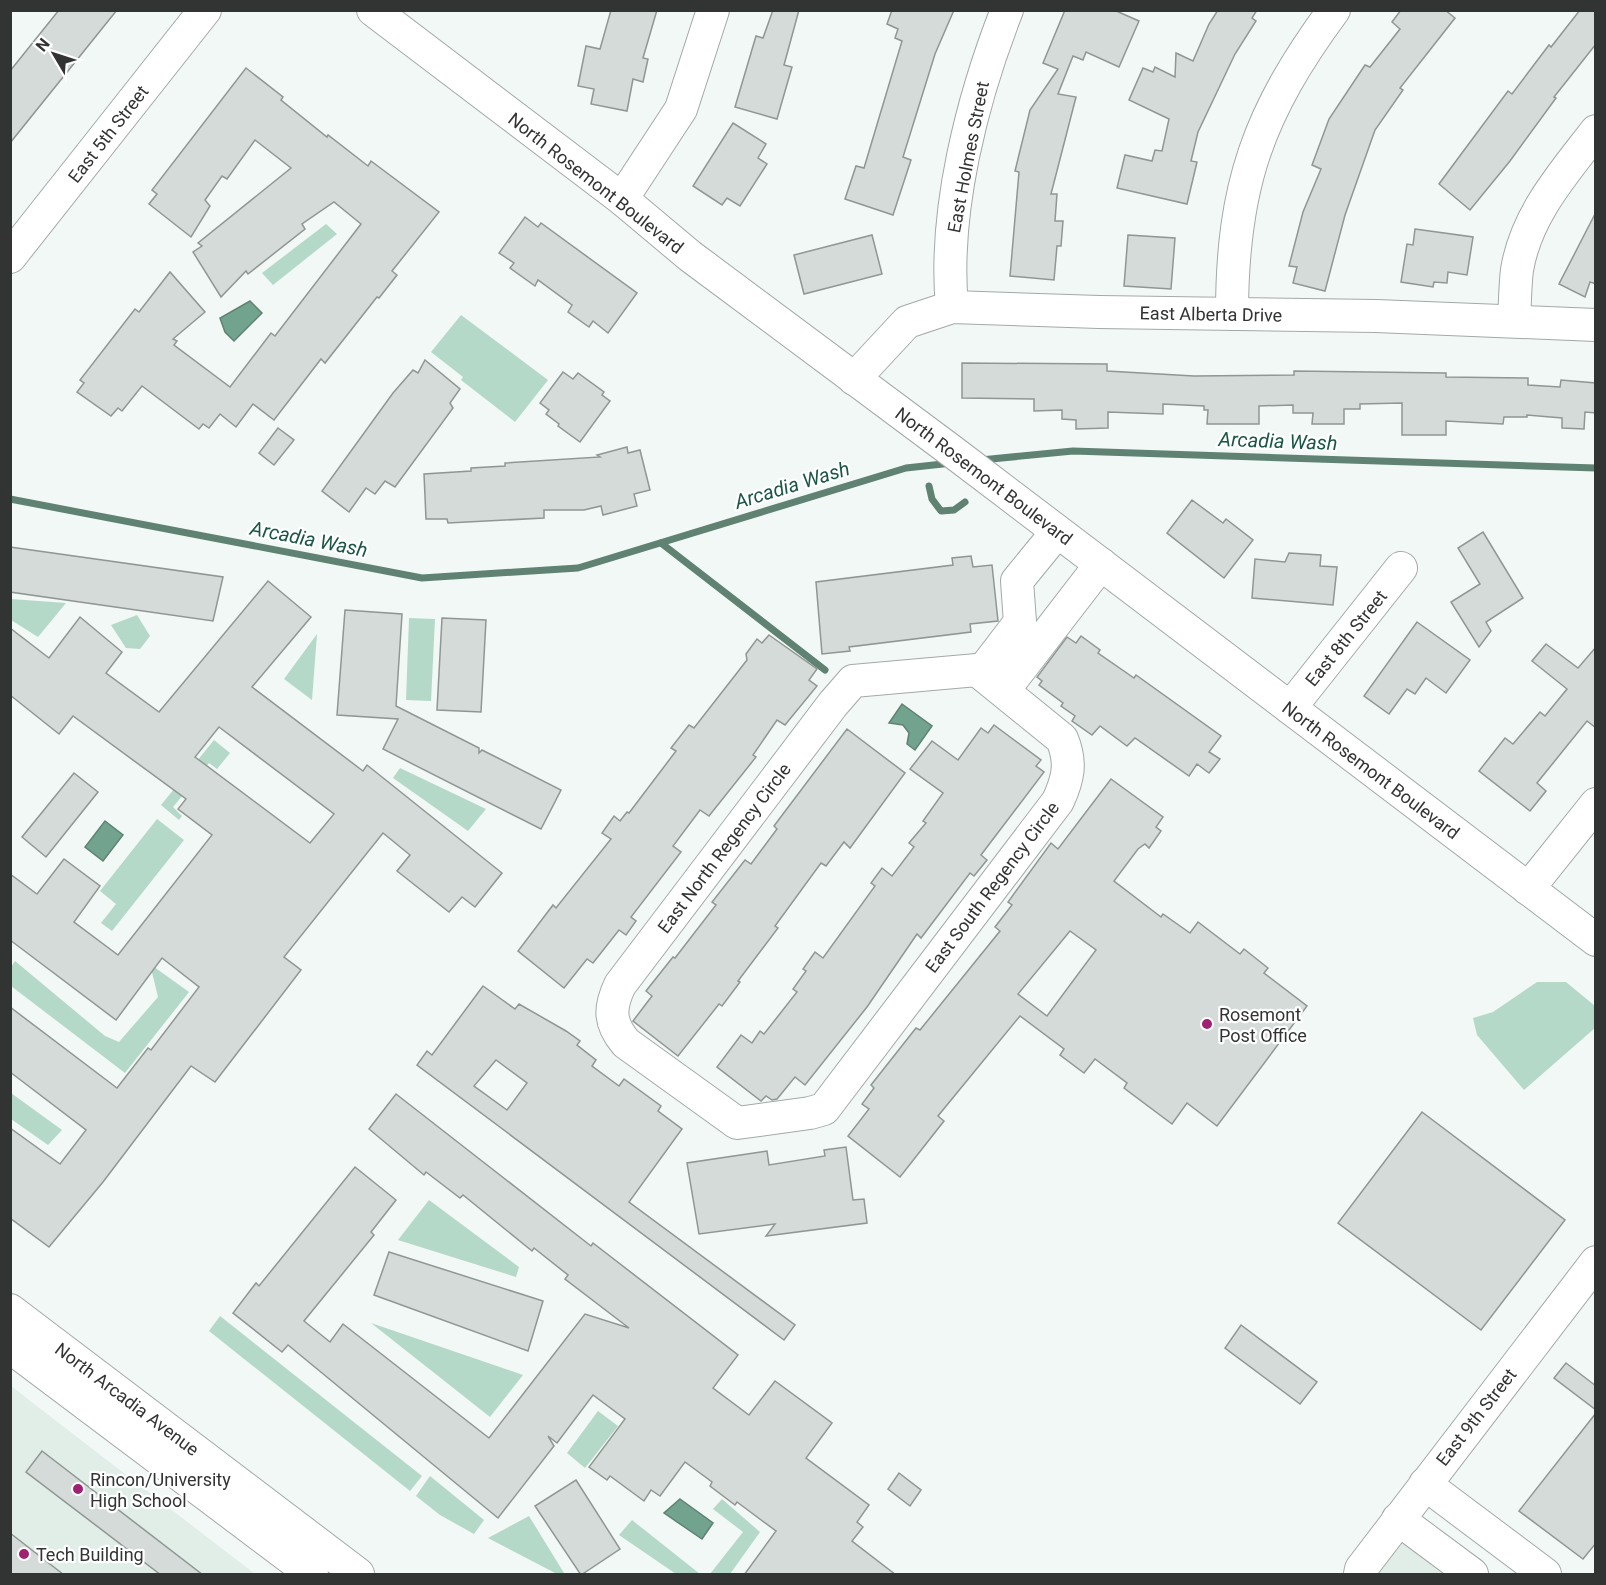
<svg xmlns="http://www.w3.org/2000/svg" width="1606" height="1585" font-family="Roboto,sans-serif">
  <style>
    .built { fill: #e0eee7 }
    .green { fill: #b5d9c9 }
    .water { fill: #72a38f; stroke: #5f8273; stroke-width: 1.5 }
    .lines { fill: none; stroke-linecap: round; stroke-linejoin: round }
    .stream { stroke: #5f8273; stroke-width: 7 }
    .building { fill: #d5dbd8; stroke: #909693; stroke-width: 1.5; fill-rule: evenodd }
    .minor-casing { stroke: #a3a9a6; stroke-width: 34 }
    .minor { stroke: #fff; stroke-width: 32 }
    .poi-dot { fill: #a02072; stroke: #fff; stroke-width: 2 }
    .labels { text-anchor: middle; dominant-baseline: central; stroke-width: 4.5; stroke-linejoin: round; paint-order: stroke }
    .street-label { font-size: 18px; fill: #323433; stroke: #fff }
    .poi-label { font-size: 18px; fill: #323433; stroke: #fff; text-anchor: start }
    .water-label { font-size: 20px; font-style: italic; fill: #195742; stroke: #fff }
  </style>
  <rect width="100%" height="100%" fill="#f2f8f5"/>
  <!-- built -->
  <g class="built">
    <polygon points="10,1385 34,1404 255,1574 11,1574"/>
    <polygon points="1402,1528 1463,1574 1373,1574"/>
  </g>
  <!-- green -->
  <g class="green">
    <polygon points="326,224 337,234 273,285 262,273"/>
    <polygon points="461,315 548,380 515,422 461,380 463,377 431,352"/>
    <polygon points="10,599 11,599 66,603 38,637 11,620"/>
    <polygon points="137,615 150,636 140,649 126,648 111,625"/>
    <polygon points="409,618 435,619 431,701 406,700"/>
    <polygon points="317,634 312,700 284,679"/>
    <polygon points="214,740 230,753 217,769 209,763 173,807 182,816 179,820 161,805"/>
    <polygon points="400,768 486,809 468,831 393,778"/>
    <polygon points="157,819 184,840 112,931 101,923 116,904 100,891"/>
    <polygon points="15,961 105,1036 119,1042 158,997 150,964 189,992 125,1073 11,986 11,967"/>
    <polygon points="1537,982 1566,982 1595,1006 1595,1028 1524,1090 1477,1035 1473,1018 1493,1012"/>
    <polygon points="11,1093 62,1130 48,1145 11,1119"/>
    <polygon points="429,1200 519,1267 516,1277 398,1240"/>
    <polygon points="220,1316 422,1476 410,1491 209,1331"/>
    <polygon points="371,1323 523,1375 490,1417"/>
    <polygon points="598,1411 618,1426 585,1468 567,1453"/>
    <polygon points="430,1476 484,1520 474,1534 440,1515 416,1496"/>
    <polygon points="722,1499 760,1532 730,1574 710,1574 743,1532 713,1509"/>
    <polygon points="529,1516 564,1573 563,1574 557,1574 488,1538"/>
    <polygon points="632,1520 700,1574 676,1574 619,1535"/>
  </g>
  <!-- water -->
  <g class="water">
    <polygon points="250,301 262,313 234,341 225,332 220,318"/>
    <polygon points="902,704 932,726 915,750 907,744 909,733 903,725 889,723"/>
    <polygon points="105,821 123,835 103,861 85,847"/>
    <polygon points="680,1499 713,1523 702,1539 664,1513"/>
  </g>
  <g class="lines">
    <!-- stream -->
    <g class="stream">
      <polyline points="981,460 1073,451 1596,468"/>
      <polyline points="929,486 932,499 941,511 954,510 965,502"/>
      <polyline points="10,499 422,578 578,568 906,468 952,463"/>
      <polyline points="661,543 825,670"/>
    </g>
  </g>
  <!-- building -->
  <g class="building">
    <polygon points="59,10 117,10 10,143 10,71"/>
    <polygon points="611,10 657,10 643,58 648,59 643,82 633,79 627,111 591,104 594,89 578,86 586,46 600,49"/>
    <polygon points="773,10 799,10 784,65 792,67 777,119 735,107 756,36 763,38"/>
    <polygon points="892,10 954,10 935,54 903,157 911,160 893,215 845,199 856,166 864,168 902,41 895,38 898,29 887,24"/>
    <polygon points="1065,10 1114,10 1139,21 1119,67 1086,52 1083,60 1073,56 1058,94 1076,97 1051,194 1057,194 1055,221 1063,221 1061,246 1057,246 1054,280 1010,276 1019,172 1015,171 1030,110 1058,69 1043,63"/>
    <polygon points="1218,10 1257,10 1252,18 1256,21 1235,54 1198,132 1191,161 1197,162 1187,204 1117,188 1125,155 1152,161 1155,150 1162,151 1169,119 1129,100 1143,68 1153,72 1155,67 1175,77 1176,53 1193,61 1209,24"/>
    <polygon points="1401,10 1445,10 1455,18 1400,88 1403,90 1375,130 1345,215 1325,291 1293,283 1297,267 1289,266 1303,212 1321,169 1312,165 1329,119 1365,65 1370,67 1400,29 1392,22"/>
    <polygon points="1580,10 1596,10 1596,44 1554,97 1556,98 1510,161 1470,210 1439,184 1508,91 1512,94 1549,45 1551,47"/>
    <polygon points="246,68 283,97 281,100 327,137 328,135 368,166 371,161 439,212 392,271 397,275 379,298 377,297 325,363 321,359 274,420 253,404 236,427 220,414 209,428 203,424 199,429 142,386 122,411 118,408 111,416 77,392 84,383 80,380 135,309 139,312 170,272 205,312 173,339 177,341 174,345 230,387 271,333 275,336 361,224 334,202 302,224 305,229 248,274 246,271 221,297 193,252 202,246 198,243 291,168 255,140 227,179 222,176 205,200 210,206 191,237 149,204 157,194 152,190"/>
    <polygon points="733,123 766,144 758,158 767,164 740,206 727,198 722,205 693,186"/>
    <polygon points="1596,212 1596,284 1590,282 1585,297 1559,284"/>
    <polygon points="525,217 538,227 541,223 637,293 608,333 593,321 589,327 568,312 572,305 538,280 535,286 510,268 514,263 499,253"/>
    <polygon points="1415,229 1473,237 1467,275 1448,272 1447,283 1434,282 1433,287 1401,282 1407,244 1413,245"/>
    <polygon points="872,235 882,274 804,294 794,255"/>
    <polygon points="1128,235 1175,238 1171,289 1124,286"/>
    <polygon points="425,360 460,389 450,403 453,408 395,487 385,481 375,494 366,488 349,512 322,491 393,393 413,370 418,373"/>
    <polygon points="962,363 1107,364 1107,371 1194,376 1294,375 1294,371 1446,373 1446,377 1528,378 1528,385 1560,387 1561,380 1596,383 1596,413 1585,412 1584,429 1562,428 1562,418 1527,415 1527,417 1504,417 1503,424 1446,421 1446,435 1402,435 1402,403 1360,404 1360,409 1344,409 1344,424 1312,424 1313,413 1293,413 1293,405 1259,406 1259,424 1207,424 1208,410 1204,410 1204,406 1163,404 1163,414 1108,412 1108,428 1076,429 1076,420 1062,419 1062,410 1034,411 1034,399 962,398"/>
    <polygon points="563,372 573,379 578,373 604,392 602,395 610,401 580,442 558,426 559,424 546,414 549,410 540,403"/>
    <polygon points="278,428 294,440 274,465 259,453"/>
    <polygon points="627,447 628,453 640,450 650,490 634,494 637,506 603,515 601,506 584,510 544,510 544,518 448,523 447,519 426,519 424,474 471,471 471,468 505,466 505,463 600,457 597,455"/>
    <polygon points="1192,500 1223,523 1226,519 1253,540 1224,578 1167,533"/>
    <polygon points="1483,532 1523,598 1486,622 1491,631 1479,647 1451,602 1480,584 1458,548"/>
    <polygon points="10,547 223,577 213,621 10,592"/>
    <polygon points="1289,553 1321,555 1320,566 1337,567 1333,605 1252,598 1255,559 1285,562"/>
    <polygon points="971,556 973,567 992,565 998,621 970,624 971,632 849,647 850,651 822,654 816,582 953,565 952,558"/>
    <path d="M 268,581 L 311,617 L 252,687 L 363,771 L 367,765 L 502,873 L 475,907 L 462,897 L 449,912 L 397,871 L 410,855 L 383,833 L 284,957 L 301,970 L 215,1082 L 191,1066 L 103,1182 L 49,1247 L 10,1218 L 10,1128 L 60,1164 L 86,1130 L 10,1072 L 10,1007 L 117,1088 L 148,1048 L 151,1050 L 199,987 L 162,958 L 116,1020 L 10,940 L 10,874 L 37,894 L 64,859 L 100,886 L 74,922 L 118,955 L 212,835 L 178,809 L 186,799 L 73,716 L 59,734 L 10,695 L 10,628 L 49,658 L 80,617 L 122,652 L 106,673 L 159,712 ZM 219,727 L 334,814 L 310,843 L 195,757 Z"/>
    <polygon points="345,610 402,614 396,706 479,748 479,753 482,750 561,790 541,829 383,749 398,719 337,715"/>
    <polygon points="442,618 486,620 481,712 437,710"/>
    <polygon points="1417,622 1470,660 1446,693 1426,678 1415,694 1407,689 1389,714 1364,696"/>
    <polygon points="769,635 817,669 809,680 817,686 785,725 777,720 753,755 756,757 709,816 700,810 673,846 681,852 631,917 636,921 626,935 619,930 593,963 587,959 564,988 518,951 553,905 556,908 611,839 602,833 614,816 620,821 627,812 629,813 676,751 671,748 689,725 694,728 747,660 746,654 757,639 762,643"/>
    <polygon points="1081,636 1100,650 1098,653 1134,678 1136,675 1221,736 1209,752 1220,759 1209,773 1197,764 1189,776 1135,738 1127,746 1100,726 1092,735 1072,721 1075,716 1061,706 1063,703 1039,685 1042,681 1037,677 1067,637 1076,643"/>
    <polygon points="1546,644 1578,668 1596,647 1596,728 1587,721 1537,783 1546,791 1530,811 1479,771 1505,738 1513,744 1540,712 1545,716 1567,689 1532,661"/>
    <polygon points="994,725 1041,760 1036,766 1044,772 981,855 987,860 974,876 970,873 921,938 917,934 867,1007 805,1085 795,1077 777,1099 772,1100 766,1096 761,1101 717,1067 741,1035 752,1043 760,1031 764,1034 797,992 793,989 806,971 803,969 815,952 823,958 875,886 871,883 882,868 892,876 914,847 909,843 926,823 923,821 943,793 910,769 932,741 958,760 981,728 988,733"/>
    <polygon points="847,729 905,773 850,848 844,842 826,866 821,863 775,926 778,928 738,981 740,982 722,1006 719,1004 678,1056 633,1021 652,996 646,991 673,957 675,958 716,905 712,902 745,860 751,864 777,829 774,826"/>
    <polygon points="74,773 98,792 46,857 22,837"/>
    <path d="M 1111,779 L 1163,817 L 1156,827 L 1161,831 L 1149,848 L 1145,844 L 1138,849 L 1114,881 L 1161,917 L 1163,914 L 1190,933 L 1198,922 L 1240,954 L 1244,949 L 1268,968 L 1264,973 L 1307,1006 L 1217,1126 L 1187,1103 L 1172,1124 L 1124,1088 L 1127,1083 L 1095,1059 L 1084,1073 L 1060,1055 L 1064,1049 L 1020,1016 L 938,1116 L 944,1121 L 900,1177 L 848,1136 L 869,1109 L 862,1104 L 874,1088 L 871,1085 L 916,1028 L 920,1030 L 1000,931 L 995,927 L 1012,905 L 1008,902 L 1051,843 L 1058,849 ZM 1070,931 L 1096,950 L 1047,1016 L 1018,994 Z"/>
    <path d="M 483,986 L 515,1009 L 519,1004 L 566,1031 L 580,1041 L 577,1045 L 596,1060 L 592,1066 L 619,1086 L 624,1079 L 661,1106 L 658,1111 L 682,1129 L 629,1202 L 795,1325 L 784,1340 L 417,1065 L 427,1051 L 432,1055 ZM 496,1060 L 527,1083 L 507,1110 L 474,1086 Z"/>
    <polygon points="396,1094 591,1246 593,1243 738,1355 713,1388 749,1415 775,1381 832,1423 806,1458 869,1505 857,1522 863,1527 852,1541 896,1575 744,1575 776,1531 737,1502 735,1505 710,1486 712,1482 685,1462 660,1496 651,1490 644,1501 610,1476 607,1480 589,1467 625,1419 593,1395 557,1443 548,1436 554,1446 498,1518 288,1345 282,1352 233,1313 256,1283 259,1286 355,1167 396,1200 371,1232 374,1235 304,1321 330,1342 343,1324 489,1438 585,1314 629,1328 565,1279 568,1275 534,1248 532,1251 463,1195 460,1198 426,1172 424,1175 369,1129"/>
    <polygon points="1422,1112 1565,1220 1481,1330 1338,1223"/>
    <polygon points="846,1147 853,1200 864,1199 867,1223 766,1236 775,1224 699,1234 687,1163 767,1151 769,1165 825,1156 824,1150"/>
    <polygon points="389,1252 543,1301 528,1351 374,1295"/>
    <polygon points="1241,1325 1317,1382 1300,1404 1225,1348"/>
    <polygon points="1566,1363 1596,1386 1596,1410 1554,1378"/>
    <polygon points="1596,1413 1596,1543 1583,1559 1519,1511"/>
    <polygon points="42,1451 203,1575 161,1575 26,1472"/>
    <polygon points="899,1473 921,1490 910,1506 888,1489"/>
    <polygon points="576,1480 620,1549 581,1575 535,1506"/>
    <polygon points="10,1533 64,1575 10,1575"/>
  </g>
  <g class="lines">
    <defs>
      <g id="minor">
        <polyline points="373,10 622,199 690,256 953,452 1596,940"/>
        <polyline points="622,199 681,109 713,10"/>
        <polyline points="10,257 205,10"/>
        <path d="M 952,307 C 943,212 972,99 1007,10"/>
        <path d="M 1232,314 C 1232,186 1258,113 1334,10"/>
        <path d="M 1514,321 C 1515,304 1515,286 1517,270 C 1526,215 1563,174 1596,131"/>
        <polyline points="854,379 907,322 952,307 1099,312 1376,316 1596,325"/>
        <path d="M 977,670 L 1062,739 C 1072,763 1068,779 1058,801 L 824,1109 L 810,1113 L 737,1123 L 626,1043 C 609,1023 609,1008 620,985 L 833,704 L 853,681 Z"/>
        <polyline points="981,673 1020,622 1017,581 1057,532"/>
        <polyline points="1004,690 1101,564"/>
        <polyline points="1290,708 1401,568"/>
        <polyline points="1528,889 1596,804"/>
        <polyline points="10,1310 358,1574"/>
        <polyline points="10,1347 312,1574"/>
        <polyline points="1425,1484 1545,1574"/>
        <polyline points="1398,1519 1472,1574"/>
        <polyline points="1360,1574 1361,1569 1596,1262"/>
      </g>
    </defs>
    <!-- minor casing -->
    <use href="#minor" class="minor-casing"/>
    <!-- minor -->
    <use href="#minor" class="minor"/>
  </g>
  <!-- markers -->
  <g class="poi-dot">
    <circle cx="1207" cy="1024" r="6"/>
    <circle cx="78" cy="1489" r="6"/>
    <circle cx="24" cy="1554" r="6"/>
  </g>
  <g class="labels">
    <!-- street labels -->
    <g class="street-label">
      <text transform="translate(108 134) rotate(-52)">East 5th Street</text>
      <text transform="translate(968 157) rotate(-79)">East Holmes Street</text>
      <text transform="translate(596 183) rotate(38)">North Rosemont Boulevard</text>
      <text transform="translate(1211 314) rotate(1)">East Alberta Drive</text>
      <text transform="translate(984 476) rotate(37)">North Rosemont Boulevard</text>
      <text transform="translate(1346 638) rotate(-51)">East 8th Street</text>
      <text transform="translate(1371 770) rotate(37)">North Rosemont Boulevard</text>
      <text transform="translate(724 848) rotate(-53)">East North Regency Circle</text>
      <text transform="translate(992 887) rotate(-53)">East South Regency Circle</text>
      <text transform="translate(127 1399) rotate(37)">North Arcadia Avenue</text>
      <text transform="translate(1476 1417) rotate(-52)">East 9th Street</text>
    </g>
    <!-- poi labels -->
    <g class="poi-label">
      <text x="1219" y="1014">Rosemont<tspan x="1219" dy="21">Post Office</tspan></text>
      <text x="90" y="1479">Rincon/University<tspan x="90" dy="21">High School</tspan></text>
      <text x="36" y="1554">Tech Building</text>
    </g>
    <!-- water labels -->
    <g class="water-label">
      <text transform="translate(1278 441) rotate(2)">Arcadia Wash</text>
      <text transform="translate(792 485) rotate(-17)">Arcadia Wash</text>
      <text transform="translate(309 539) rotate(11)">Arcadia Wash</text>
    </g>
  </g>
  <!-- border -->
  <rect width="1606" height="1585" fill="none" stroke="#323433" stroke-width="24"/>
  <!-- north arrow -->
  <g transform="translate(54 54) rotate(309)" stroke="#ffffff" stroke-width="4.5" paint-order="stroke">
  <path d="M0-4.5L10 22L0 15L-10 22Z" fill="#323433"/>
  <text y="-9" font-size="16" font-weight="bold" text-anchor="middle" fill="#323433">N</text>
  </g>
</svg>
